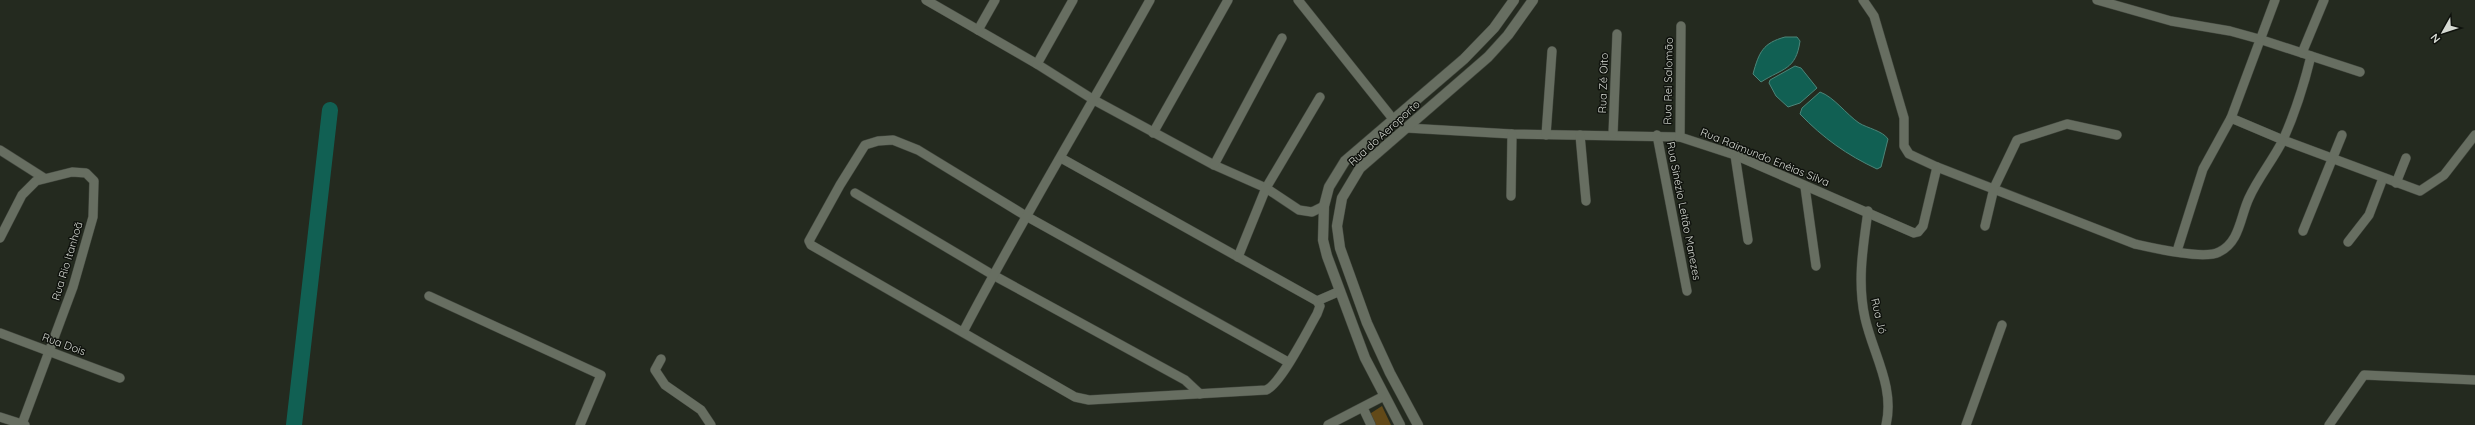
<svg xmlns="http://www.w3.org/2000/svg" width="2475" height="425" font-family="Quicksand,sans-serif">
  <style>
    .green { fill: #624918 }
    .water { fill: #116053; stroke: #4c8579 }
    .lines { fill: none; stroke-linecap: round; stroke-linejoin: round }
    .river { stroke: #116053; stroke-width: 16 }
    .street-casing { stroke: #42473e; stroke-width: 10 }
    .secondary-casing { stroke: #42473e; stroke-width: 11 }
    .street { stroke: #676e61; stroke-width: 9 }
    .secondary { stroke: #676e61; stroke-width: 10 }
    .labels { text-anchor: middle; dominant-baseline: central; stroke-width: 3; stroke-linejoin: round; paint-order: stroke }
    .street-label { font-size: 11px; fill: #d6dad3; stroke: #0f120d }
  </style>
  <rect width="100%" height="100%" fill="#242a1f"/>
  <!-- green -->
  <polygon class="green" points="1382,406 1391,425 1373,425 1368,415"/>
  <!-- water -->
  <g class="water">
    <path d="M 1785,37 L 1797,37 L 1800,41 C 1796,70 1783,68 1761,82 L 1753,74 C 1759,52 1763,43 1785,37 Z"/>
    <polygon points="1795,66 1801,68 1817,88 1800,103 1788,107 1776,96 1769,83 1770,80"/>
    <path d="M 1820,92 C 1834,97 1846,114 1859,123 C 1867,128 1883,131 1888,139 L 1881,167 L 1877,169 C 1847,155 1823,138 1800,114 L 1802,108 Z"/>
  </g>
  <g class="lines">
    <!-- river -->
    <polyline class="river" points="294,425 330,110"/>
    <defs>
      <g id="street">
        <polyline points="926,0 1037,64 1094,100 1214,165 1266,188 1299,210 1312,212 1324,206"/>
        <polyline points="1298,0 1393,119"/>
        <path d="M 1863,0 L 1874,16 L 1904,118 L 1904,146 L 1909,154 L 1937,167 L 2135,244 C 2153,248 2204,260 2219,252 C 2240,242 2240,217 2249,198 C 2258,178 2273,160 2283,140 C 2295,113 2304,85 2311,56"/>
        <polyline points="2097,0 2171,21 2230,31 2259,39 2360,72"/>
        <polyline points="978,30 995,0"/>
        <polyline points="2302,53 2324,0"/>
        <polyline points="1037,64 1073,0"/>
        <polyline points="2231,118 2283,140 2420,191 2444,175 2475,135"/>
        <polyline points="1407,128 1512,134 1680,137 1735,155 1914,233 1918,232 1923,226 1937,167"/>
        <polyline points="1153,133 1228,0"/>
        <polyline points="1613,134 1617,34"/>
        <polyline points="1546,135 1552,51"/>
        <polyline points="1580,135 1586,201"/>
        <polyline points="1657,135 1687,291"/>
        <polyline points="1680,137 1681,26"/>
        <polyline points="0,150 44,178"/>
        <polyline points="1735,155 1748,240"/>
        <path d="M 1061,158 L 1317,301 L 1320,306 L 1317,314 C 1307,331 1281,384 1266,390 L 1089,400 L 1075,397 L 811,245 L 809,241 L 840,185 L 865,145 L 878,141 L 893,140 L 918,150 L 1026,216 L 1288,362"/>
        <polyline points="1214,165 1282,38"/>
        <polyline points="2396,183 2406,158"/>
        <polyline points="1805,187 1816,266"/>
        <polyline points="855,193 993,275 1185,380 1200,394"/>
        <polyline points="1511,196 1512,134"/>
        <path d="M 1868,211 C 1863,247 1857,282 1865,318 C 1873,354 1895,387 1886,425"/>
        <polyline points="1985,226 1994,188 2017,140 2067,124 2117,135"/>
        <polyline points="2303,231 2342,135"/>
        <polyline points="0,238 22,195 36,181 72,172 86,173 94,181 93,217 73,287 22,424"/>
        <polyline points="2348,242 2369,215 2383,178"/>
        <polyline points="2177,251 2203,169 2231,118 2275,0"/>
        <polyline points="1238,257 1266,188 1320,97"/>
        <polyline points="429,296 601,375 580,425"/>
        <polyline points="1317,301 1340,291"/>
        <path d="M 963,332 C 1022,219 1088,111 1150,0"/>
        <polyline points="0,333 120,378"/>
        <polyline points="661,359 655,370 665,385 701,410 711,425"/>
        <polyline points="1363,408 1371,425"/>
        <polyline points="0,417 25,425"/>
        <polyline points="1328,425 1384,396"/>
        <polyline points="1966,425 2002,325"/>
        <polyline points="2329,425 2364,375 2475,380"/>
      </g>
      <g id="secondary">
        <polyline points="1400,425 1365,358 1327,256 1323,240 1324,206 1329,187 1345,161 1464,59 1494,28 1514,0"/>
        <polyline points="1418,425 1390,373 1367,323 1340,248 1337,226 1342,198 1360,168 1488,57 1508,35 1533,0"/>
      </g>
    </defs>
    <!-- street casing -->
    <use href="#street" class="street-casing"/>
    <!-- secondary casing -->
    <use href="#secondary" class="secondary-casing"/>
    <!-- street -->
    <use href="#street" class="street"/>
    <!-- secondary -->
    <use href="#secondary" class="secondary"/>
  </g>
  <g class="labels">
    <!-- street labels -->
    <g class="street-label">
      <text transform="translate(1668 81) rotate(-89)">Rua Rei Salomão</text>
      <text transform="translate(1603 83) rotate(-88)">Rua Zé Oito</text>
      <text transform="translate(1384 133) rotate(-42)">Rua do Aeroporto</text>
      <text transform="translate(1765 157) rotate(22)">Rua Raimundo Enéias Silva</text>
      <text transform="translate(1684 211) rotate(79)">Rua Sinézio Leitão Manezes</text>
      <text transform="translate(67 261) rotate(-73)">Rua Rio Itanhoã</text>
      <text transform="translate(1879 316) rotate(77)">Rua Jó</text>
      <text transform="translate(64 344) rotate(20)">Rua Dois</text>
    </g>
  </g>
  <!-- north arrow -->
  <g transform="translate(2443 32) rotate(231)" stroke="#0f120d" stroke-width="3" paint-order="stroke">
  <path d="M0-3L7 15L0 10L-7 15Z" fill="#d6dad3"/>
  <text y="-6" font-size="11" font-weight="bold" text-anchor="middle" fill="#d6dad3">N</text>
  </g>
</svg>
